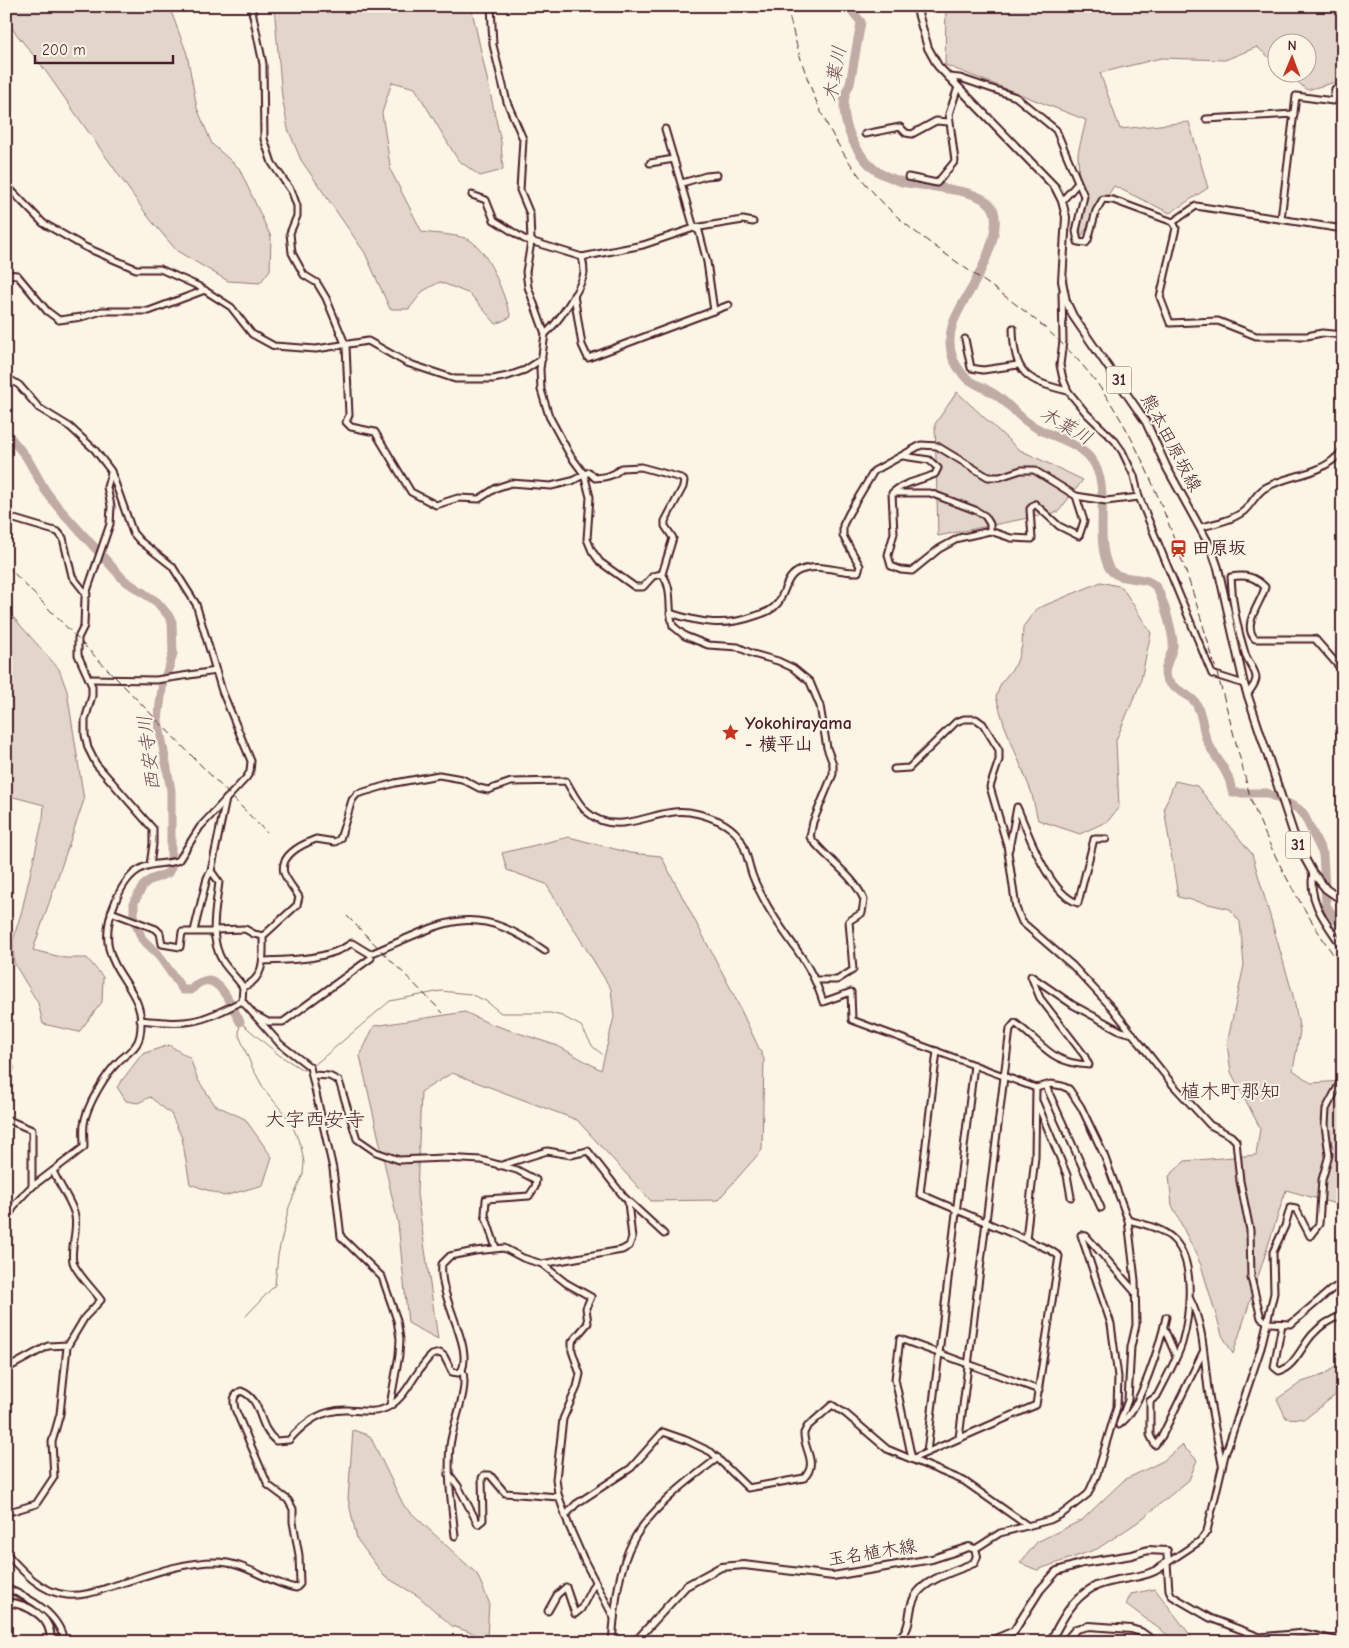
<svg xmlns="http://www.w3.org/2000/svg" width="1349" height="1648" font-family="'Comic Neue','Klee One',sans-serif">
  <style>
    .green { fill: #e2d5ca; stroke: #967a7a }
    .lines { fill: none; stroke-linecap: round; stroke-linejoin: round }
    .stream { stroke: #917474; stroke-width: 1 }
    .river { stroke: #c0aca5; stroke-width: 9 }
    .minor-casing { stroke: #4a1f2b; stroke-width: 9 }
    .major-casing { stroke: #4a1f2b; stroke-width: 10 }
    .minor { stroke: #fcf5e5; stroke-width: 5 }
    .major { stroke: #fcf5e5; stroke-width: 6 }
    .rail { stroke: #4a1f2b; stroke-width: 1; stroke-dasharray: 8 4; stroke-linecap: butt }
    .labels { text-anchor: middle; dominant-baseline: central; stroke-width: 4; stroke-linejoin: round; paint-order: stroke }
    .shield { fill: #fcf5e5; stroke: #7f5f63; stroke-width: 1 }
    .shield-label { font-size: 16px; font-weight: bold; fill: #4a1f2b }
    .street-label { font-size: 18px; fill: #4a1f2b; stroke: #fcf5e5 }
    .poi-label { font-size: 18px; font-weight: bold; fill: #4a1f2b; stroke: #fcf5e5; text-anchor: start }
    .water-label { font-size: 19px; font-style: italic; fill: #6d4950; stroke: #fcf5e5 }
    .quarter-label { font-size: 20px; fill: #4a1f2b; stroke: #fcf5e5 }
  </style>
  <rect width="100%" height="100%" fill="#fcf5e5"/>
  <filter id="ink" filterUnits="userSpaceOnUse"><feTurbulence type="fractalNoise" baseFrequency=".02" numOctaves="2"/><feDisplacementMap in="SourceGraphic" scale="10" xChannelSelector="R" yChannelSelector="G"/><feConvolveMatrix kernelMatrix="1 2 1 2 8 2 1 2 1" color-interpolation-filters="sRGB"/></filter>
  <g filter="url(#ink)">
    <!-- green -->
    <g class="green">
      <polygon points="6,6 169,6 187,54 197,108 212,144 239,168 271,237 270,270 260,283 228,281 177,251 149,218 42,66 6,21"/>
      <path d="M 274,6 L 471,6 L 501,142 L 503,170 L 480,176 L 458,160 L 415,88 L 392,82 L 382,113 L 391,171 L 422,232 C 436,234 451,234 465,238 C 488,245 504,296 511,317 L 496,324 L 470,294 L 440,282 L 423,291 L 409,309 L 390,309 L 365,253 L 301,160 L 288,129 L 282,97 Z"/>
      <polygon points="946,6 1343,6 1343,80 1307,90 1287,73 1306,72 1306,42 1276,42 1276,63 1257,47 1225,60 1161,58 1100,73 1120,129 1189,122 1208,188 1170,213 1114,186 1081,237 1078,153 1086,120 945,65"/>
      <polygon points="957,392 1018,449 1083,480 1058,512 938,536 935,424"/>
      <polygon points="1101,582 1122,587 1151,633 1140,684 1116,740 1119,807 1108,821 1080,834 1038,820 1031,791 1004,724 996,697 1001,683 1016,664 1022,646 1023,627 1036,609"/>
      <polygon points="6,609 59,669 67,691 84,800 33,950 65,958 87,958 103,977 102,1002 79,1032 43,1024 38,1003 14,963 13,940 22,910 43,818 44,805 6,795"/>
      <polygon points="1175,781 1197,786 1252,854 1293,995 1300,1031 1293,1070 1311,1083 1343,1081 1343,1206 1286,1190 1233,1354 1222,1335 1201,1265 1172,1205 1169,1176 1185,1161 1256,1155 1260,1128 1231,1072 1227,1044 1244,965 1240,922 1230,909 1178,897 1164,808"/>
      <polygon points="569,837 630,853 661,856 732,991 764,1059 762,1150 718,1200 651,1201 577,1120 452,1073 421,1092 417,1194 438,1339 408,1323 398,1223 360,1056 374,1026 465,1012 488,1023 558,1046 601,1070 614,1017 611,989 546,884 507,870 502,853"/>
      <polygon points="169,1045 190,1058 198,1080 215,1105 245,1119 272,1157 263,1185 224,1196 190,1184 182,1138 171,1114 150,1097 138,1103 126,1101 117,1087 142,1054"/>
      <polygon points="1343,1362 1343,1389 1305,1419 1286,1418 1277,1399 1302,1382 1323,1375"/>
      <polygon points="353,1430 370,1436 404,1506 477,1574 489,1602 487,1638 452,1626 418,1596 384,1576 357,1539 348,1499"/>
      <polygon points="1182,1445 1197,1460 1189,1480 1138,1522 1097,1549 1037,1570 1020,1563 1037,1542 1082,1520 1124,1480 1163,1461"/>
      <polygon points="1155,1589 1194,1640 1195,1642 1177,1642 1126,1604 1131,1594"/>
    </g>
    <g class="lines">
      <!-- stream -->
      <g class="stream">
        <polyline points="312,1067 390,1001 441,991 470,994 486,1001 501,1013 550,1013 562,1016 581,1026 593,1047 602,1054"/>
        <polyline points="246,1316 275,1285 278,1255 289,1207 303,1174 304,1162 301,1147 291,1122 264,1089 252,1067 239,1035 240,1022 279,1055 303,1070 309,1069"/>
      </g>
      <!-- river -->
      <g class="river">
        <path d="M 848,6 L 861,22 L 850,84 C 833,110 855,158 880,173 C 887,177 895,179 902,182 C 924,187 980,188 992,207 C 1003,225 984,265 975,282 C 962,307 942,328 953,359 C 956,365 960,371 964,376 C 974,385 989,389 1000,398 C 1012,407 1021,420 1035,427 C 1054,438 1078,442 1092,460 C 1112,488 1094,535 1108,566 C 1117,586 1149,571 1158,590 C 1163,601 1174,634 1173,646 C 1172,655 1162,669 1166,678 C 1172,690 1187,692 1195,702 C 1203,713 1202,729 1207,741 C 1213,754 1223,765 1228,777 C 1231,782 1230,788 1233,793 L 1267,793 L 1297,808 L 1303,813 L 1323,854 L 1326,905 L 1335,919 L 1343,924"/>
        <path d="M 6,432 L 27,458 L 45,490 L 57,506 L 124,580 L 157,602 L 168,615 L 172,622 L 173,653 L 169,668 L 163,681 L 158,720 L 171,790 L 171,868 L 168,873 L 150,880 L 143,886 L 134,902 L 134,919 L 142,939 L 157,953 L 183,990 L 191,990 C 215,962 231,1004 240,1022"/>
      </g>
      <defs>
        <g id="minor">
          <path d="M 251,6 L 263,64 L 264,139 L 272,163 L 292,192 L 297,206 L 297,216 L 290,233 L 292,253 L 304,275 L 317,283 L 326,298 L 346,346 L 349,415 L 346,422 L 351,427 L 375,432 L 411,492 L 436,505 L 458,498 L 479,499 L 496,488 L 511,483 L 551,486 L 572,481 L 589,472 L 595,478 C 606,477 614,476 621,468 L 641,467 L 681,478 L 684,481 L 683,487 L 665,521 L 665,526 L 673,538 L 662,574"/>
          <polyline points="491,6 493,45 507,102 523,139 520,190 530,214 531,242 526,272 528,287 545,334 540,369 541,390 549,416 570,455 584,474 590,497 587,539 592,551 600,562 635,587 643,587 653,576 662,574"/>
          <polyline points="948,77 960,78 1016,97 1056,130 1084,196 1076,231 1078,242 1086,243 1088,240 1096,211 1103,199 1113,200 1173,222"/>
          <polyline points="1206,119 1294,114"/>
          <polyline points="665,129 694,228 699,231 707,262 714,311"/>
          <polyline points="865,134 900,127 906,133 912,134 936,121 949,122"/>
          <polyline points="650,163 674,159"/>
          <polyline points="908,177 937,183 955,161 949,114 958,87"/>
          <polyline points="682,183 706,176 717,175"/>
          <polyline points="6,185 43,223 85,247 136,269 160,269 198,286 231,307 252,334 274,346 316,349 368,341 407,363 455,379 493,379 508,376 525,370 542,359"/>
          <polyline points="472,195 486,200 494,220 524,239 582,257 643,245 694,228 743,220 753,222"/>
          <polyline points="1062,201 1078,183"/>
          <polyline points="1281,219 1296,96 1333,101 1335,89 1343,88"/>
          <polyline points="1173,222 1176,228 1160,297 1170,323 1218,321 1256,336 1307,336 1322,333 1343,335"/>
          <polyline points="1173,222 1196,206 1343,229"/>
          <polyline points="6,274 17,275 47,311 59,320 82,317 102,311 149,311 205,290"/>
          <polyline points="1062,293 1063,341 1060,365 1063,379 1068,391 1086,413 1115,441 1122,451 1134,476 1139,497 1212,674 1244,684"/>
          <polyline points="574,295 582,345 588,358 729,305"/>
          <path d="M 1013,328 C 1014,374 1026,381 1068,391"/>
          <path d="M 545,334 C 557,324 581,289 584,273 C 584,268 583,261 582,257"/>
          <polyline points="965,339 971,368 983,370 1018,365"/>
          <path d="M 6,377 L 19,385 L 39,408 L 70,427 L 95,450 L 111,471 L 133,533 L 140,541 L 172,566 L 196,604 L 222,691 L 251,761 L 250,772 L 246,778 L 200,827 L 179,860 C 167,865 153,862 142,868 C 129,874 121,888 116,900 C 85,972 150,979 140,1035 C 138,1048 127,1053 119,1061 C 106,1073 86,1107 84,1124 C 83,1131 84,1139 84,1147 L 29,1189 L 17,1202 L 6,1220"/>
          <path d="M 903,456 L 929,460 L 938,468 L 935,474 C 920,481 904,482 892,493 L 894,533 L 888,555 L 891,566 L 901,570 L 912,571 L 939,549 L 959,538 L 990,531 L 1011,538 L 1032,539 L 1030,509 L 1035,504 L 1059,526 L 1079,536 L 1084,521 L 1076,496"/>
          <polyline points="111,473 107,487 111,506 110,524 85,597 84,626 78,638 78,655 92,686 92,696 85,720 85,735 88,748 96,764 153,829 153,844 150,865"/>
          <polyline points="893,493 930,493 975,510 985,516 990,524 990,531"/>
          <polyline points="6,514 11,518 58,532 63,538 72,576 87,595"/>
          <path d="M 1201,527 C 1214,524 1233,520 1244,511 C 1252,504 1256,493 1265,488 C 1293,472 1320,478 1343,450"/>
          <path d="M 662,574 C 674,589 667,609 673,626 L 685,636 L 708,645 L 738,647 L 753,654 L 778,661 L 793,668 L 810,682 L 820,706 L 827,748 L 833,764 L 833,774 L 813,822 L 810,837 C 826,859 854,875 864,900 L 862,913 L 849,921 L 853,970 L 837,980 L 816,980"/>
          <path d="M 670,613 C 700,623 725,627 755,616 C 764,613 772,611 778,603 C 786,591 786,575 801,570 C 819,563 840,573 858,572 L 860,566 L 843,536 L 843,525 L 849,513 L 874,471 L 921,445 L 937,446 L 988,477 L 1000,477 L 1021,470 L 1034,470 L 1076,496 L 1106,501 L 1139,497"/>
          <polyline points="90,679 156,680 216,671"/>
          <path d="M 1247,695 C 1250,690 1256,684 1256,678 C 1256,670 1247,661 1245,653 C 1237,628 1232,603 1231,577 C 1246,574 1255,577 1265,587 C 1262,602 1241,624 1255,639 L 1315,639 L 1343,671"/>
          <polyline points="894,769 909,768 956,722 964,719 976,719 983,724 999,750 999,760 990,787 1007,845 1016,908 1022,922 1073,966 1112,1008 1173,1085 1210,1125 1231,1136 1236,1141 1240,1181 1250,1230 1251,1278 1261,1318 1269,1323 1291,1324 1332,1289 1343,1283"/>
          <path d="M 1009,849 L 1017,807 C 1029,834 1048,893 1078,903 L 1094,839 L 1106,839"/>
          <path d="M 211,871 L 219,882 C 216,909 208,937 223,962 C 229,971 237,978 243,987 L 242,1001 L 280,1044 L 310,1067 L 333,1169 L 341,1237 L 382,1277 L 397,1320 L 400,1339 L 399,1355 L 390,1405"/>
          <path d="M 1313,873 C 1307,902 1328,925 1343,948"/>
          <polyline points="111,912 156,929 160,933 162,944 180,947 182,932 214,932"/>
          <polyline points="214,930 245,929 254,934 263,936"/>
          <polyline points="194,931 207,878 211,871 226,799"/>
          <path d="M 263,961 C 291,960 328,960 352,943 L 370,954 C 445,923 471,899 545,951"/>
          <path d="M 243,987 C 266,979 263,955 263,936 L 297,905 L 299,897 C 295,890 287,881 284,873 C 279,855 303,844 316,839 L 335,842 L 340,839 L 352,800 L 357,794 L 395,783 L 439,775 L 462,779 L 479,788 L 488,790 L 511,782 L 566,781 C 572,791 578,804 587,812 C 614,836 645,815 674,812 C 690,810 705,815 719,821 C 727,825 734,830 739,837 C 747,849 748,864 753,877 C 757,887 763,898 768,907 C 789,943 810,960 823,1002 L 851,992 L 852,1020 L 1036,1088 L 1051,1084 L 1062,1086 L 1069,1089 L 1081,1107 L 1104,1155 L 1128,1220 L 1135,1280 L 1136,1325 L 1131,1347 L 1128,1400 L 1119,1425"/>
          <polyline points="257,1016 268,1022 283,1022 371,958"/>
          <path d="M 140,1020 C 189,1025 198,1024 242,1001"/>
          <polyline points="6,1056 10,1068 6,1080"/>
          <polyline points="313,1075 329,1076 339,1081 357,1139 376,1152 399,1160 444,1158 481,1160 517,1170 536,1180 535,1187 529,1196 486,1199 485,1215 496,1248"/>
          <polyline points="1343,1077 1326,1109 1325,1125 1329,1155 1322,1180 1319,1224 1310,1236 1296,1209 1290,1208 1285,1226 1273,1252 1274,1293 1261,1348 1225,1455 1207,1531 1200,1541 1167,1563 1169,1590 1172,1596 1210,1618 1260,1637 1304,1633 1343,1642"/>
          <polyline points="1046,1086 1101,1208"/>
          <polyline points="1037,1103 1067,1175 1071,1197"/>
          <polyline points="6,1119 32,1130 32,1187"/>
          <polyline points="499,1166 547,1151 571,1155 588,1151 624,1197 664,1234"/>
          <path d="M 1128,1220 C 1143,1224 1163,1228 1174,1240 C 1196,1263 1190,1315 1182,1343 C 1178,1357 1164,1382 1157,1396 L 1150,1401"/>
          <polyline points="1026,1240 1035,1157 1036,1088"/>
          <polyline points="542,1264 622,1250 629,1246 632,1238 628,1202"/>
          <path d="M 1190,1299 C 1204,1326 1204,1359 1208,1389 C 1212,1414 1217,1439 1222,1464"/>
          <path d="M 1282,1324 L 1274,1367 L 1279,1371 C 1294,1368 1303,1344 1313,1334 C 1321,1325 1331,1319 1343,1315"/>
          <polyline points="1164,1328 1176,1356"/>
          <polyline points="6,1369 48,1346 68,1345"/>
          <polyline points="1150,1401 1150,1435 1155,1445 1162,1436 1203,1352"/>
          <path d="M 1120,1424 C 1140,1411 1161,1341 1166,1317"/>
          <path d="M 959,1438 L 1010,1029 L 1015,1023 C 1044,1044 1049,1063 1089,1065 L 1084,1055 L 1040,998 L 1031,976 L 1073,1005 L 1121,1031 L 1133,1034"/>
          <polyline points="927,1452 974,1065"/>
          <polyline points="912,1459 1036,1405 1059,1256 1050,1250 920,1194 937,1051"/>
          <polyline points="912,1459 895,1379 900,1339 1039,1390"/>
          <polyline points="449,1474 458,1486 478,1524 483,1520 482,1478 484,1475 490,1475 505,1493 559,1497"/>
          <path d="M 6,1513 L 36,1504 L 54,1477 L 52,1442 L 60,1414 L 67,1347 L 85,1317 L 101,1300 C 94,1290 76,1273 73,1262 C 70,1248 78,1231 75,1216 C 73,1203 59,1185 53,1171"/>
          <path d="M 565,1516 L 576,1504 L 631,1468 L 663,1432 L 686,1440 L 711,1452 L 748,1488 L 804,1478 C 819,1463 803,1449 804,1433 L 807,1427 L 832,1405 L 846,1414 L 887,1449 L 964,1481 L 1028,1526"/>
          <path d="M 455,1536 C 452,1506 447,1476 450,1446 C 452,1425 470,1388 462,1370 C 473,1345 438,1297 442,1264 L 450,1256 L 475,1251 L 504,1248 L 523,1258 L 542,1264 L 566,1283 L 591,1297 L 586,1308 L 588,1323 L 572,1342 L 572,1351 L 580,1374 L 577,1387 L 563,1419 L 556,1479 L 558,1494 L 569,1526 L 584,1560 L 614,1618"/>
          <polyline points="975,1549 1000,1533 1050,1520 1062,1514 1088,1494 1097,1474 1117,1407 1118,1377 1111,1324 1081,1235 1086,1236 1135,1292"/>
          <path d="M 6,1553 C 22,1571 42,1593 67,1595 C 84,1597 100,1590 116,1585 C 148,1575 182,1562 216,1562 C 246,1562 268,1583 296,1588 L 300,1584 L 299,1555 L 293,1522 L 293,1509 L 288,1500 L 268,1485 L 235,1409 C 233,1401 233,1395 241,1391 C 264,1400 256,1425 276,1441 L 289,1440 C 305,1422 322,1409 348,1410 C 362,1411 377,1414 390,1406 C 409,1394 415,1370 432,1355 L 440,1353 L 444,1356 L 452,1372 L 458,1373 L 462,1370"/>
          <path d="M 6,1588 C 30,1598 60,1614 64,1642"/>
          <polyline points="548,1611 557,1595 566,1587 575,1614 581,1609 595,1582"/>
          <path d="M 612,1642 C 615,1609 617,1571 633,1541 C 649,1510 690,1479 718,1458"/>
        </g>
        <g id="major">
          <polyline points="916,6 928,48 938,66 1055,187 1062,201 1066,217 1062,281 1066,301 1073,316 1146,422 1167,468 1211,548 1218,568 1244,684 1297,844 1313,873 1326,889 1343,901"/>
          <path d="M 6,1602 C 27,1604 54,1617 50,1642"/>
          <path d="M 635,1642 L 686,1586 L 721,1567 L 744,1565 L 833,1576 L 932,1559 L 969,1547 L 975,1549 L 977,1556 L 974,1563 C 956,1571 927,1578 916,1595 C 904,1613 917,1628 893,1642"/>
          <path d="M 988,1642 L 1014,1631 L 1040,1590 L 1057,1571 L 1083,1563 L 1132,1555 L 1148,1550 L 1167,1551 L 1168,1561 C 1150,1582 1115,1575 1092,1588 C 1071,1600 1061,1621 1050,1642"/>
          <polyline points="1065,1642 1076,1629 1089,1626 1131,1629 1141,1632 1155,1642"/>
        </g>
      </defs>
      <!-- minor casing -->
      <use href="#minor" class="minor-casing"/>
      <!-- major casing -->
      <use href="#major" class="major-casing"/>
      <!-- minor -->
      <use href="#minor" class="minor"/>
      <!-- major -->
      <use href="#major" class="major"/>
      <!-- rail -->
      <g class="rail">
        <path d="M 787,6 C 807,96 839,171 913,230 C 975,278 1044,315 1093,378 C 1129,425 1150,475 1171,530 C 1204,618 1227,709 1251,800 C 1274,861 1306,915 1343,969"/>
        <polyline points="6,565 268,834"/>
        <polyline points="347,916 443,1013"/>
      </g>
    </g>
  </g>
  <!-- icons -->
  <defs>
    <symbol id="station-bare" viewBox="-9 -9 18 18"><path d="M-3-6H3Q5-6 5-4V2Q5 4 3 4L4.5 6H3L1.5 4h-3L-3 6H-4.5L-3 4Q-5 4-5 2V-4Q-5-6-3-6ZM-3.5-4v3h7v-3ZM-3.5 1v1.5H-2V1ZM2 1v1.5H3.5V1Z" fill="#c8321e" stroke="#fcf5e5" stroke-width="2.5" paint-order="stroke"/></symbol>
    <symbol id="sight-bare" viewBox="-9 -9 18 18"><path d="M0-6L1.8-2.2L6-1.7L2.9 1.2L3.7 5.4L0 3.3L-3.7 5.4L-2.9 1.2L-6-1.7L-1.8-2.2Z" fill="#c8321e" stroke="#fcf5e5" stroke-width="2.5" paint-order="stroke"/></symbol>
  </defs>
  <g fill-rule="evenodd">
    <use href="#station-bare" x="1166" y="536" width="25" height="25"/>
    <use href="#sight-bare" x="718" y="720" width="25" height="25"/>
  </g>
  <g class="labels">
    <!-- shield labels -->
    <g class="shield">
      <rect x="1106.5" y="366.5" width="25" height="27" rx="4"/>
      <rect x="1285.5" y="831.5" width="25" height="27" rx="4"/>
    </g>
    <g class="shield-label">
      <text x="1119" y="380">31</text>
      <text x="1298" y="845">31</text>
    </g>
    <!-- street labels -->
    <g class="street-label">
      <text transform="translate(1171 443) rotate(62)">熊本田原坂線</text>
      <text transform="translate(872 1553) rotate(-9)">玉名植木線</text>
    </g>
    <!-- poi labels -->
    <g class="poi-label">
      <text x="1192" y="548">田原坂</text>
      <text x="745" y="723">Yokohirayama<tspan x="745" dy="21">- 横平山</tspan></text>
    </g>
    <!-- water labels -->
    <g class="water-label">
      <text transform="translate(835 74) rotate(-80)">木葉川</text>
      <text transform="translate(1066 426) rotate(30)">木葉川</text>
      <text transform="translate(149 753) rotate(-97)">西安寺川</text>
    </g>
    <!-- quarter labels -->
    <g class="quarter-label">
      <text x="1230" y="1091">植木町那知</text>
      <text x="315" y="1119">大字西安寺</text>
    </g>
  </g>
  <!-- margin -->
  <rect width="1349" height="1648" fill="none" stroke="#fcf5e5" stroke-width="25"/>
  <rect x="12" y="12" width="1324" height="1623" fill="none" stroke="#4a1f2b" stroke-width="2" filter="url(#ink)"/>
  <!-- north arrow -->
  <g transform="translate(1292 58) rotate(1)"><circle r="24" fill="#fcf5e5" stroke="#b59f9b"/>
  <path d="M0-4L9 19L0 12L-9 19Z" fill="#c8321e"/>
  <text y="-8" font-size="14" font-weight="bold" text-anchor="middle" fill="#4a1f2b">N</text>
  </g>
  <!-- scale -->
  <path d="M35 55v8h138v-8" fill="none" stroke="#4a1f2b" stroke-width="2.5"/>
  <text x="42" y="55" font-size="15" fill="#4a1f2b" stroke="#fcf5e5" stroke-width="4" paint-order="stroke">200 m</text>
</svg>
